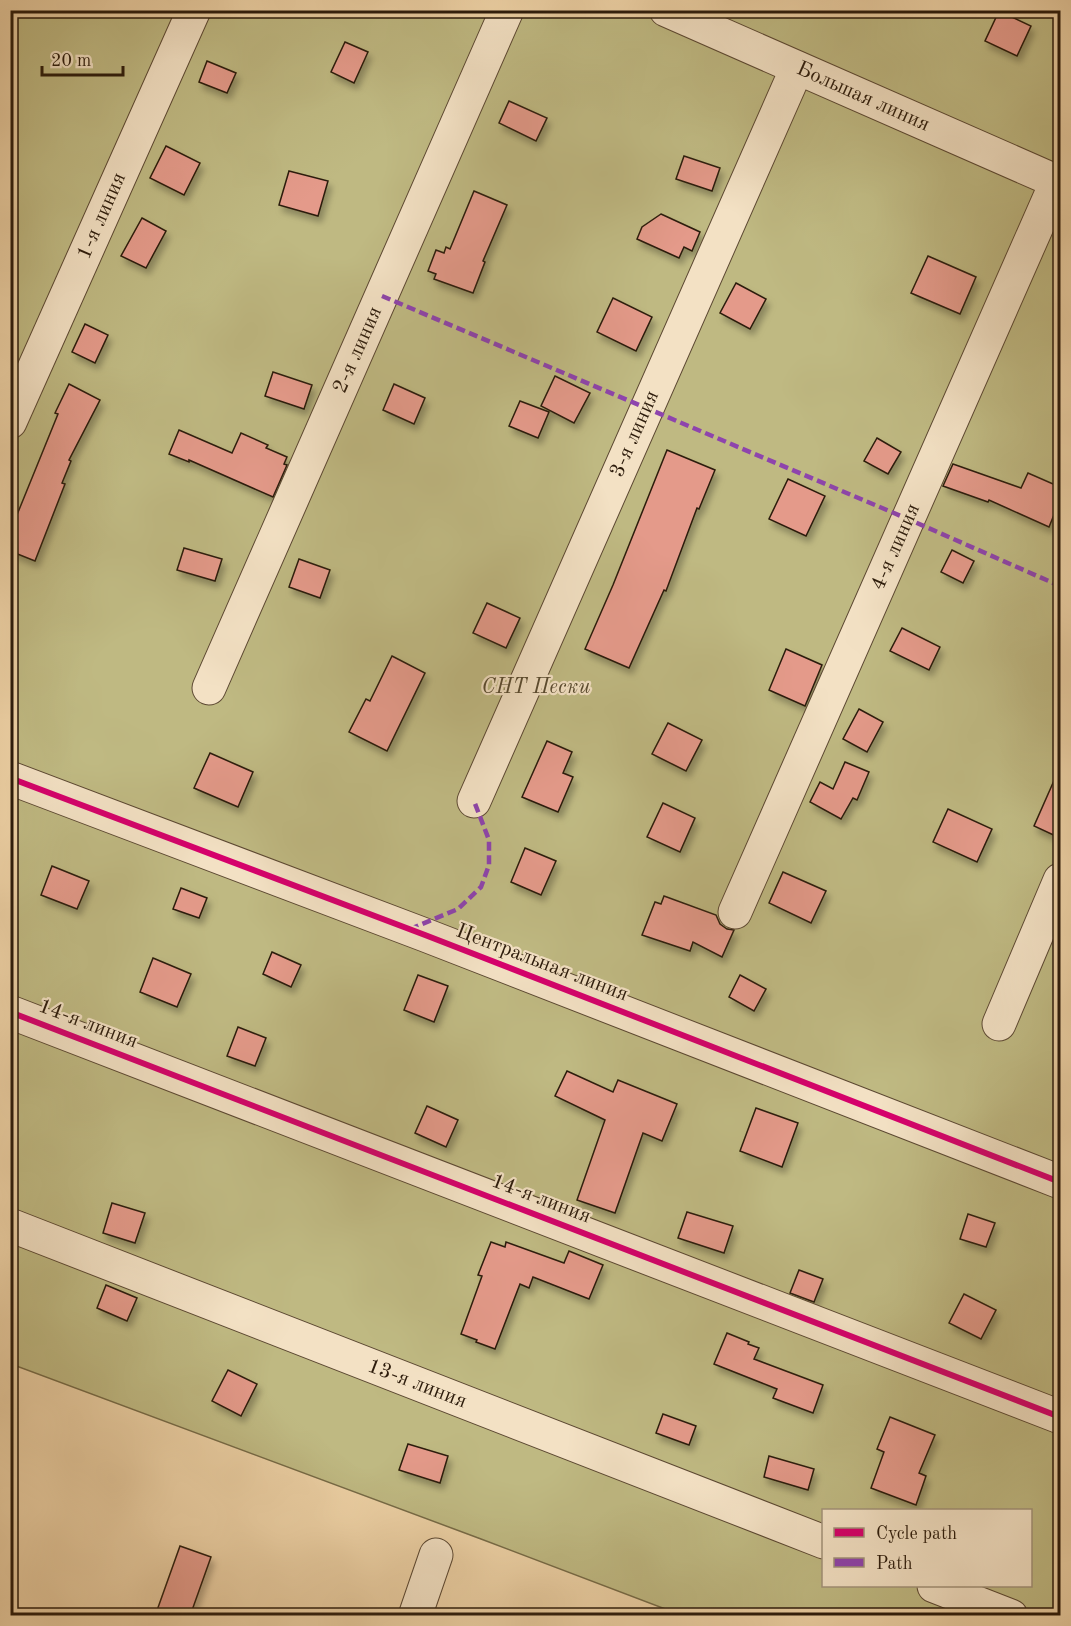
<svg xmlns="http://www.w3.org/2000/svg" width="1071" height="1626" font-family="'Old Standard TT',serif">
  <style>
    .green { fill: #bfb982; stroke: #766a46; stroke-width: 1.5; fill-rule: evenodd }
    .building { fill: #e49a8a; stroke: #2c1b0b; stroke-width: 1.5; filter: url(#shadow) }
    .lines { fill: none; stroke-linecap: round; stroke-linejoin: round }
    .street-casing { stroke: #5c4832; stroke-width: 35 }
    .street { stroke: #f3e1c4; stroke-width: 33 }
    .quiet { stroke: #8e44ad; stroke-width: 4.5; stroke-dasharray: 9 4.5; stroke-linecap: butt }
    .cycleway-casing { stroke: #f3e1c4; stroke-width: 10 }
    .cycleway { stroke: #d6006c; stroke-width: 6 }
    .labels { text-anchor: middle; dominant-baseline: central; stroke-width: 4.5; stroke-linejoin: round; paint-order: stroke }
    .street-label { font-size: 21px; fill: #2c1b0b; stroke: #f3e1c4 }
    .park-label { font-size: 21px; font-style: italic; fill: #584a2f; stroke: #f3e1c4 }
  </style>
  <defs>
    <filter id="shadow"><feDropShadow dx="3.5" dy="6" stdDeviation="3" flood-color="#0004"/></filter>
  </defs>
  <rect width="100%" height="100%" fill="#edd1a5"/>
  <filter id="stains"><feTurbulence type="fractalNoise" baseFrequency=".00333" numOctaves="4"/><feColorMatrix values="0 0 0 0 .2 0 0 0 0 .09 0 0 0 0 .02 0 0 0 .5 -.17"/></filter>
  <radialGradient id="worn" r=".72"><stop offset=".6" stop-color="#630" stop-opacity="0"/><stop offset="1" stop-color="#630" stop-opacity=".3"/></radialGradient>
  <!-- green -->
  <path class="green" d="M 11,11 L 1060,11 L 1060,1615 L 681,1615 L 481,1539 L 11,1364 ZM 824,1510 L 1030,1510 L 1030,1586 L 824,1586 Z"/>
  <!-- building -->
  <g class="building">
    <polygon points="999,11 1031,26 1017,56 985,41"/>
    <polygon points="345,42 368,52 354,83 331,72"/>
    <polygon points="207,61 236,73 227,93 199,82"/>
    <polygon points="509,101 547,118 536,141 499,123"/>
    <polygon points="166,146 200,163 184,195 150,178"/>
    <polygon points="684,156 720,168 712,191 676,179"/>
    <polygon points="289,171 328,181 318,216 279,205"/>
    <polygon points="474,191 507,205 483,261 485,262 473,293 434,279 436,274 428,271 436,250 444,253 446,247 450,249"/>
    <polygon points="661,214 700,232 692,251 684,247 679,258 637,239 642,227"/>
    <polygon points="142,218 166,231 146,268 121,256"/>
    <polygon points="928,256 976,277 960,314 911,293"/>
    <polygon points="736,283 766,299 750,329 720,313"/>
    <polygon points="613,298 652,317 636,351 597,332"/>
    <polygon points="85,324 108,335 95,363 72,352"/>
    <polygon points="273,372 312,385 304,409 265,396"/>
    <polygon points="555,376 590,393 574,423 541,406"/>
    <polygon points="69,384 100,400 69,460 71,461 62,483 65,484 35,561 10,551 10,532 58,414 55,413"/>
    <polygon points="394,384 425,398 414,424 383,410"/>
    <polygon points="520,401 549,412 538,438 509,426"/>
    <polygon points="179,430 232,453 241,433 268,445 266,448 287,457 284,464 287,465 273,497 189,460 189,462 169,454"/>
    <polygon points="877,438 901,452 888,474 864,461"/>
    <polygon points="667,450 715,470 699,509 697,508 666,591 664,590 629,668 585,649 613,585"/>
    <polygon points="953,464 1021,488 1028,473 1060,487 1060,500 1049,527 989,500 988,502 943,486"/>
    <polygon points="788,479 825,496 806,536 769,519"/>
    <polygon points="184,548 222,559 215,581 177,570"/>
    <polygon points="952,550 974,561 963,583 941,572"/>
    <polygon points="299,559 330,570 320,598 289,587"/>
    <polygon points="487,603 520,618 506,648 473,633"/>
    <polygon points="902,628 940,647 929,670 890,651"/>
    <polygon points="786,649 822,665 805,706 769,690"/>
    <polygon points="392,656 425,673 387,751 349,732 366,699 370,701"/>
    <polygon points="859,709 883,722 867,752 843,739"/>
    <polygon points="668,723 702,740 686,771 652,754"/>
    <polygon points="547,741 572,752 563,773 573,777 558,812 522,797"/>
    <polygon points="210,753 253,772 238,807 194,788"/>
    <polygon points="845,762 869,772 857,800 853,798 841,819 810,802 820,782 833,789"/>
    <polygon points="1060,767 1060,838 1034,826"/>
    <polygon points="663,803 695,818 680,852 647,837"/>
    <polygon points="948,809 992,829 977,862 933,842"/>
    <polygon points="525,848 556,861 541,895 511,882"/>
    <polygon points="52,866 89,881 77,909 41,895"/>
    <polygon points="783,872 826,891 811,923 769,903"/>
    <polygon points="181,888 207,898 199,918 173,909"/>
    <polygon points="664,896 716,915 720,924 727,929 734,930 722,957 693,942 690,951 642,935 655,902 661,904"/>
    <polygon points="272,952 301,965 291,987 263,974"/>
    <polygon points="153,958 191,974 177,1007 140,992"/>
    <polygon points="418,975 448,986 434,1022 404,1010"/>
    <polygon points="740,975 766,989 754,1011 729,997"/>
    <polygon points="238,1027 266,1038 255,1066 227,1056"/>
    <polygon points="567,1071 613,1092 618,1080 677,1104 662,1141 643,1133 615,1213 577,1200 605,1120 555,1096"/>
    <polygon points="427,1106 458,1120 446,1147 415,1133"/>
    <polygon points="756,1108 798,1123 782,1167 740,1151"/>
    <polygon points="112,1203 145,1213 135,1243 103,1233"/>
    <polygon points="687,1212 733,1226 724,1253 678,1238"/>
    <polygon points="968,1214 995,1223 986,1247 960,1239"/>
    <polygon points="491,1242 505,1247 506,1242 564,1263 569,1251 603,1265 589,1299 533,1277 529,1288 520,1284 495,1349 476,1342 477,1340 461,1334 482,1276 478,1275"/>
    <polygon points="799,1270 823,1279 814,1302 790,1293"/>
    <polygon points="106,1285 137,1298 127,1321 97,1308"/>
    <polygon points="964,1294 996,1310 981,1339 949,1323"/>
    <polygon points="727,1333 749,1342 748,1344 759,1348 754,1359 823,1385 813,1413 773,1398 777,1389 714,1364"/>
    <polygon points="228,1370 257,1384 241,1416 212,1401"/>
    <polygon points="663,1414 696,1426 689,1445 656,1433"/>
    <polygon points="890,1417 935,1435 919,1473 926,1476 916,1505 871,1488 884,1452 877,1449"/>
    <polygon points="408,1444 448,1456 440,1483 399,1470"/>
    <polygon points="769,1456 814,1469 808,1490 764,1477"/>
    <polygon points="180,1546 211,1557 190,1616 155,1616"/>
  </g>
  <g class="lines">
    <defs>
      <g id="street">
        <polyline points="666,10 1060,183"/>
        <polyline points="10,422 194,10"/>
        <polyline points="209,688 507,10"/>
        <polyline points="10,778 425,935 1060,1182"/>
        <polyline points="474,801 797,68"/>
        <polyline points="735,912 1057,181"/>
        <polyline points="10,1012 1060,1417"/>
        <polyline points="999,1024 1060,880"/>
        <polyline points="10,1225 824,1542"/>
        <polyline points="934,1586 1011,1616"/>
        <polyline points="415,1616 436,1555"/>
      </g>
    </defs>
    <!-- street casing -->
    <use href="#street" class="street-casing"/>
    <!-- street -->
    <use href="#street" class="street"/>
    <!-- quiet -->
    <g class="quiet">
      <polyline points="382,296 908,519 1060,586"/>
      <polyline points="410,929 458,909 481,887 489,865 489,840 474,801"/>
    </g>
    <defs>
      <g id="cycleway">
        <polyline points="10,778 425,935 1060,1182"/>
        <polyline points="10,1012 1060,1417"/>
      </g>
    </defs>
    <!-- cycleway casing -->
    <use href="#cycleway" class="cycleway-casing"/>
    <!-- cycleway -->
    <use href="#cycleway" class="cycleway"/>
  </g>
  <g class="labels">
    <!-- street labels -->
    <g class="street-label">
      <text transform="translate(863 97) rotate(24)">Большая линия</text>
      <text transform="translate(102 216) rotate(-66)">1-я линия</text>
      <text transform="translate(358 350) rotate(-66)">2-я линия</text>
      <text transform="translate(635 434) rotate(-66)">3-я линия</text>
      <text transform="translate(896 547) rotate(-66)">4-я линия</text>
      <text transform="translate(542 963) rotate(21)">Центральная линия</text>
      <text transform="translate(88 1024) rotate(21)">14-я линия</text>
      <text transform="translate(541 1199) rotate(21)">14-я линия</text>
      <text transform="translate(417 1384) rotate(21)">13-я линия</text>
    </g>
    <!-- park labels -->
    <g class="park-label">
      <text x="536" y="687">СНТ Пески</text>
    </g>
  </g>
  <!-- margin -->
  <rect width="1071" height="1626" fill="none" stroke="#edd1a5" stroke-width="36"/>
  <rect x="12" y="12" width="1047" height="1602" fill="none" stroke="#2c1b0b" stroke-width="3"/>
  <rect x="18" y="18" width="1035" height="1590" fill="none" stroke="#2c1b0b" stroke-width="1.5"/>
  <!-- legend -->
  <rect x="822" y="1509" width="210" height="78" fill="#f3e1c4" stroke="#a3927a" stroke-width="1.5"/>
  <rect x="834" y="1528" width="30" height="9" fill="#d6006c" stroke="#a3927a" stroke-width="1.5"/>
  <text x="876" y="1539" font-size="18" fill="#2c1b0b">Cycle path</text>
  <rect x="834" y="1558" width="30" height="9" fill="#8e44ad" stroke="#a3927a" stroke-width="1.5"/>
  <text x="876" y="1569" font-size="18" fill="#2c1b0b">Path</text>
  <!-- scale -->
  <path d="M42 66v9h81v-9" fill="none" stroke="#2c1b0b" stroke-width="3"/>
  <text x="51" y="66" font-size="18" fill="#2c1b0b" stroke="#f3e1c4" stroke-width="4.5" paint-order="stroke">20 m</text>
  <rect width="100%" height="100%" filter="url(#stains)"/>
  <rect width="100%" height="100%" fill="url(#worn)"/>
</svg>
